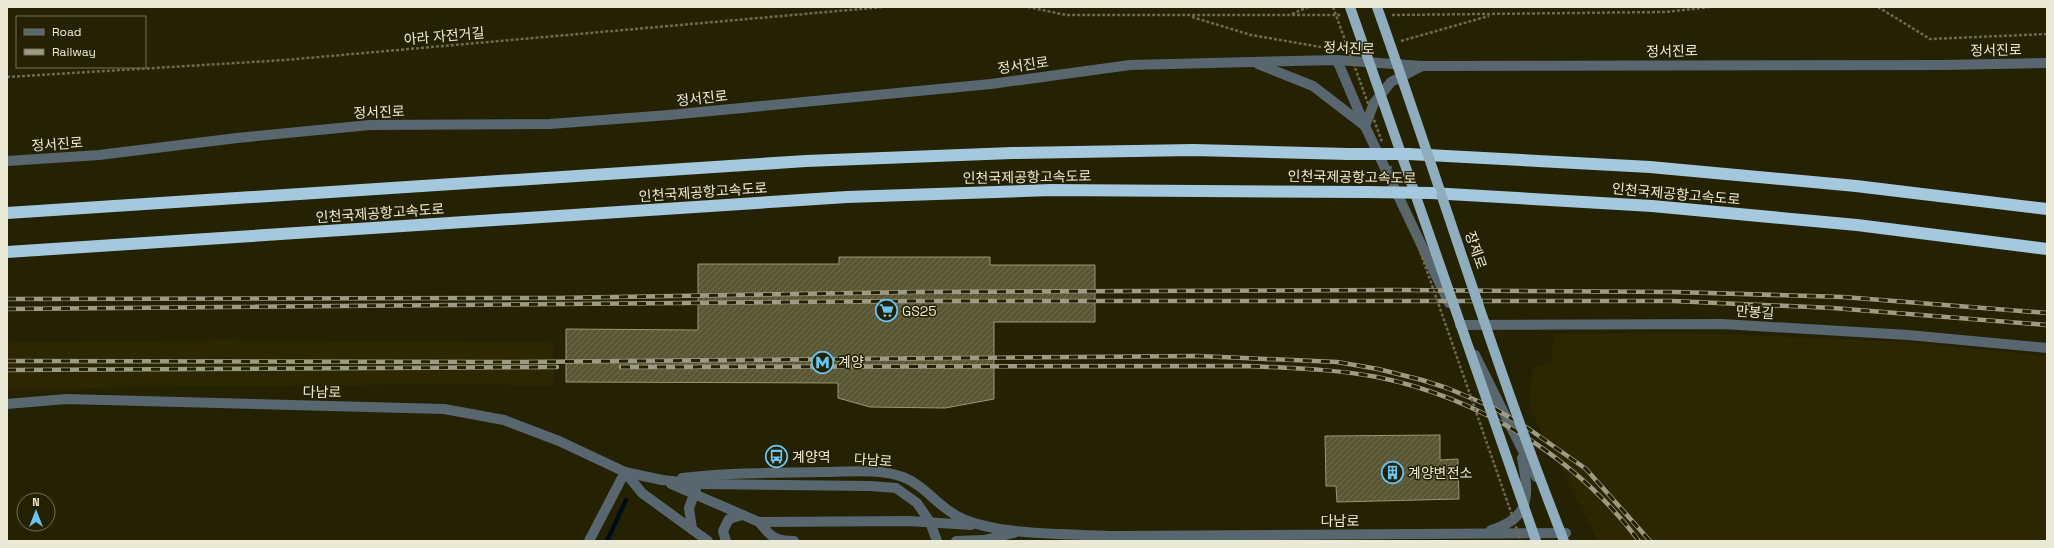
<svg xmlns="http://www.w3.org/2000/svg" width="2054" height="548" font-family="'Space Grotesk','Noto Sans KR',sans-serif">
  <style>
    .built { fill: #2c2700 }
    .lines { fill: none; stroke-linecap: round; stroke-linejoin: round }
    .stream { stroke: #000b17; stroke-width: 4.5 }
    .building { fill: url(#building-hatch); stroke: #999674 }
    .path { stroke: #6c6a4f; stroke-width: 2.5; stroke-dasharray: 3 2; stroke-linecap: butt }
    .minor { stroke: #58666f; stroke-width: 10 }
    .highway { stroke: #a4c8dd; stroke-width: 12 }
    .rail-casing { stroke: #9c9b83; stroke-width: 4.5 }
    .rail { stroke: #252203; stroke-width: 3; stroke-dasharray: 9; stroke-linecap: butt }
    .path-bridge { stroke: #6c6a4f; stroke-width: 2.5; stroke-dasharray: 3 2; stroke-linecap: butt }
    .major-bridge { stroke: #8fadbd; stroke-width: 10 }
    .highway-bridge { stroke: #a4c8dd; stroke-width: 12 }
    .labels { text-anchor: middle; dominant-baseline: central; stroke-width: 3; stroke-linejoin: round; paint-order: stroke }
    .street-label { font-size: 14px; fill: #ebead7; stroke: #252203 }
    .poi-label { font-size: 14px; fill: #ebead7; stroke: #252203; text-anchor: start }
  </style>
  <defs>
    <pattern id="building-hatch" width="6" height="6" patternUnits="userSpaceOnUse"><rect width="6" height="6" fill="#595634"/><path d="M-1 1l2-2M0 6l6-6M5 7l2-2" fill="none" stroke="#716e51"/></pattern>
  </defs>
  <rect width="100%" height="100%" fill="#252203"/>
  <!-- built -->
  <g class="built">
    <polygon points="1554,333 1721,334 1906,342 2047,356 2047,541 1598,541 1529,407 1533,367 1551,364"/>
    <polygon points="223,340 553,343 554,386 464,384 7,389 7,343"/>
  </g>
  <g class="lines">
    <!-- stream -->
    <polyline class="stream" points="607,541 626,500"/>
  </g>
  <!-- building -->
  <g class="building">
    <polygon points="839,257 990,257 990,265 1095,265 1095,322 994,322 994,399 945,408 870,407 838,398 838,383 566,382 566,329 698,330 698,264 839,264"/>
    <polygon points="1440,435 1440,460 1458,459 1459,499 1337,502 1336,486 1326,486 1325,436"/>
  </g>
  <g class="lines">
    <!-- path -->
    <g class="path">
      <polyline points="1028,7 1066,15 1341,15"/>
      <polyline points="1878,7 1930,39 2047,34"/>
      <polyline points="1292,14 1308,7"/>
      <polyline points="1392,15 1665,12 1710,7"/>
      <polyline points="1192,17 1251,35 1321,47"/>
      <polyline points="1401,41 1489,16"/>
      <polyline points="7,77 285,60 883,7"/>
    </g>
    <!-- minor -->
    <g class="minor">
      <polyline points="1337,60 1365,126 1449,303"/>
      <polyline points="1258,64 1313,86 1365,126 1374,103 1391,82 1422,66"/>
      <polyline points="7,161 99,155 237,138 370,125 550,124 669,115 991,84 1130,65 1337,60 1422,66 1944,65 2047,63"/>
      <polyline points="1460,325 1722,324 1908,335 2047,348"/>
      <polyline points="1475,355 1536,477"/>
      <polyline points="7,404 66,399 444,409 504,420 559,441 625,472 662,480 700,484 870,486 896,488 917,503 930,522 937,541"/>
      <path d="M 682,478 C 730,472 777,473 824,472 C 849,472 879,468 903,477 C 924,485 937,505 957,516 C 992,536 1072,534 1115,536 L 1566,533"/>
      <polyline points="671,484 759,522 908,521 971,525"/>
      <path d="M 759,522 C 771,537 775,541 794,541"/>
      <polyline points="692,529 689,508 696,489"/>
      <path d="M 1491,530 C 1532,518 1529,494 1522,458"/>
      <polyline points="589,541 625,472 642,493 708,541"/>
      <polyline points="726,541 723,531 729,519 742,515"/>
      <polyline points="956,541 984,540 1014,533"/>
    </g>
    <!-- highway -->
    <g class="highway">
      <polyline points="1409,154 1650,167 1856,186 2047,209"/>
      <polyline points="1431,193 1652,206 1857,225 2047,249"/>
      <polyline points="7,213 806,161 1012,153 1193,150 1348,154"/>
      <polyline points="7,252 847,197 1051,190 1366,192"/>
    </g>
    <defs>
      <g id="rail">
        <polyline points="7,299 556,298 916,292 1398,290 1675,292 1843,297 2047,313"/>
        <polyline points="7,309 917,301 1673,301 1833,308 2047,325"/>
        <polyline points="7,361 522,362 1198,356 1337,362 1378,369 1422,380 1447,388 1492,407 1529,429 1586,469 1650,541"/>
        <path d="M 621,367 L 1247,366 C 1290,368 1334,369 1377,377 C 1480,398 1576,457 1639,541"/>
        <polyline points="7,370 557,367"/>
      </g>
    </defs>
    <!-- rail casing -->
    <use href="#rail" class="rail-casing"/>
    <!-- rail -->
    <use href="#rail" class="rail"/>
    <!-- path-bridge -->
    <g class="path-bridge">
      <polyline points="1333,7 1382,142"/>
      <polyline points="1390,166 1395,180"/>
      <polyline points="1404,205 1521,541"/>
    </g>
    <!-- major-bridge -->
    <g class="major-bridge">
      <polyline points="1350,7 1536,541"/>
      <path d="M 1377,7 C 1440,184 1495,366 1564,541"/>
    </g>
    <!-- highway-bridge -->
    <g class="highway-bridge">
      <polyline points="1348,154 1409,154"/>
      <polyline points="1366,192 1431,193"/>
    </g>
  </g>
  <!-- icons -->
  <defs>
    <symbol id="supermarket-ring" viewBox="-11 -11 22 22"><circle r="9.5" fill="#252203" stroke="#6ac3f1" stroke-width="1.5"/><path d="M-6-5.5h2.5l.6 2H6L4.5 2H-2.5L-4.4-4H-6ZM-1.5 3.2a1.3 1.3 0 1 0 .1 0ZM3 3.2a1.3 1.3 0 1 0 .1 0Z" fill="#6ac3f1"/></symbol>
    <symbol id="metro-ring" viewBox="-11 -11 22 22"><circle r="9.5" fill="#252203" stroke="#6ac3f1" stroke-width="1.5"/><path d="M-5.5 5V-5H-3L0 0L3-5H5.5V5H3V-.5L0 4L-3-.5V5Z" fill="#6ac3f1"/></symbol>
    <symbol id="bus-ring" viewBox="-11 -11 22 22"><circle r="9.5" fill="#252203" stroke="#6ac3f1" stroke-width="1.5"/><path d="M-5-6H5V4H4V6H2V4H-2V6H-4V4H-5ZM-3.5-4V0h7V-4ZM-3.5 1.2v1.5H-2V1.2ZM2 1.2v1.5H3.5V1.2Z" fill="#6ac3f1"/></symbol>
    <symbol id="building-ring" viewBox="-11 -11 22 22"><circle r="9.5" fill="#252203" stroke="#6ac3f1" stroke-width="1.5"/><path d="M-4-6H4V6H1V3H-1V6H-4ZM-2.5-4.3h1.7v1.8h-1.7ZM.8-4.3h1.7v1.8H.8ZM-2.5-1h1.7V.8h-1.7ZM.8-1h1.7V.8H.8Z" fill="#6ac3f1"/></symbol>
  </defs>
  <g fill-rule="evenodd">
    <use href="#supermarket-ring" x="874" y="298" width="25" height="25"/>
    <use href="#metro-ring" x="810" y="350" width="25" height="25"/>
    <use href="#bus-ring" x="764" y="444" width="25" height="25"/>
    <use href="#building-ring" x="1380" y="460" width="25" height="25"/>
  </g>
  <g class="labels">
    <!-- street labels -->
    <g class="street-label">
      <text transform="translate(444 36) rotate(-5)">아라 자전거길</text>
      <text transform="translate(1349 48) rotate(2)">정서진로</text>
      <text transform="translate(1996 50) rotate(-1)">정서진로</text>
      <text transform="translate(1672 51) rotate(-1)">정서진로</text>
      <text transform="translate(1023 65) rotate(-8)">정서진로</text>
      <text transform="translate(702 98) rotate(-6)">정서진로</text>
      <text transform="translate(379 112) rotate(-2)">정서진로</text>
      <text transform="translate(57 144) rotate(-4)">정서진로</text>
      <text transform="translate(1027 177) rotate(-1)">인천국제공항고속도로</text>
      <text transform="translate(1352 177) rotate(1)">인천국제공항고속도로</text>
      <text transform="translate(703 192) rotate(-4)">인천국제공항고속도로</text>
      <text transform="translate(1676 194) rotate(5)">인천국제공항고속도로</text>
      <text transform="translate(380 213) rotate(-4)">인천국제공항고속도로</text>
      <text transform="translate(1476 250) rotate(71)">장제로</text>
      <text transform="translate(1755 312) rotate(4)">만봉길</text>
      <text transform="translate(322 392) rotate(1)">다남로</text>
      <text transform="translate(873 460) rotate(4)">다남로</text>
      <text x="1340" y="521">다남로</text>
    </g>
    <!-- poi labels -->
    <g class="poi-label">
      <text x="902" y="311">GS25</text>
      <text x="838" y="362">계양</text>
      <text x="792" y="457">계양역</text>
      <text x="1408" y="473">계양변전소</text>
    </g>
  </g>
  <!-- border -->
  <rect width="2054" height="548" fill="none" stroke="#ebead7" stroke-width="16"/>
  <!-- legend -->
  <rect x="16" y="16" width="130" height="52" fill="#252203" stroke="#747258"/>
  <rect x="24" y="29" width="20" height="6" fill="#58666f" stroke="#747258"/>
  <text x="52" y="36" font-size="12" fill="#ebead7">Road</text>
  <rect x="24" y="49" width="20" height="6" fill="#9c9b83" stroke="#747258"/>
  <text x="52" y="56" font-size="12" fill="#ebead7">Railway</text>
  <!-- north arrow -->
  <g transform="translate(36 512)"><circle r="19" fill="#252203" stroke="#747258"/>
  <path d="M0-3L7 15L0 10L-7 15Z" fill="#6ac3f1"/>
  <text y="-6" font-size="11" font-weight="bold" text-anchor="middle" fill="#ebead7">N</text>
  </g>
</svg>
